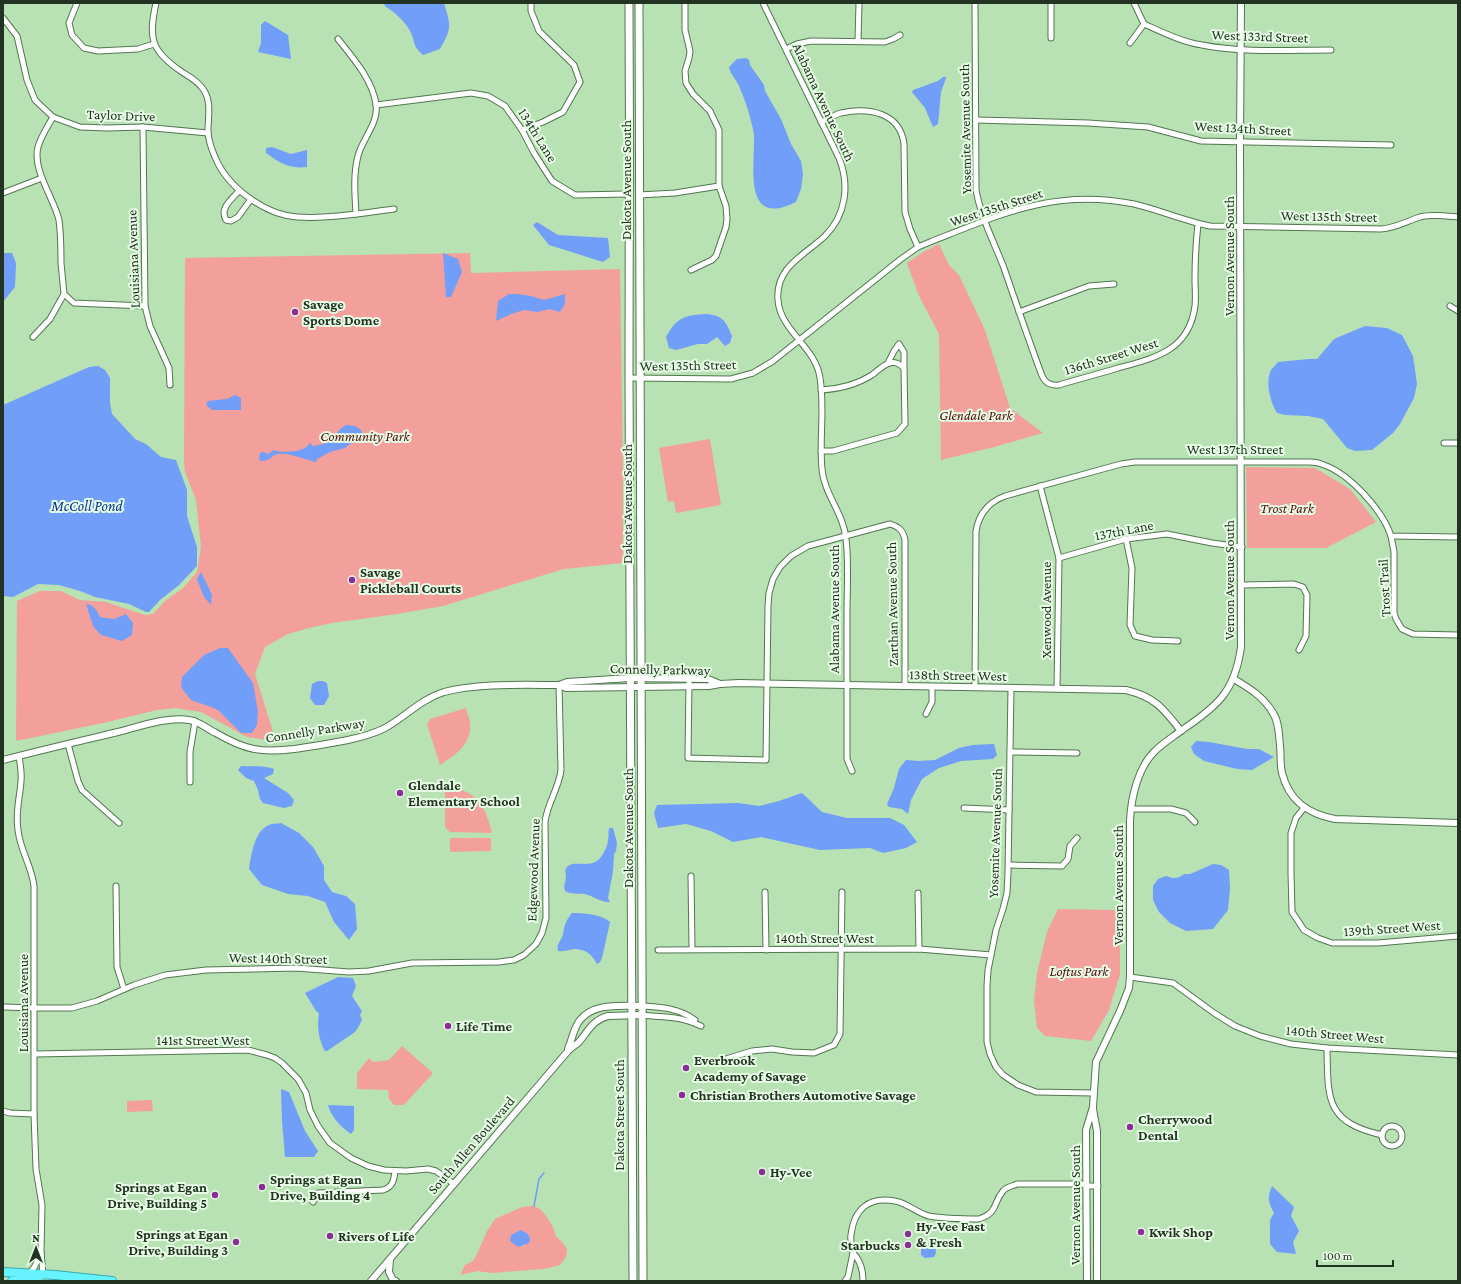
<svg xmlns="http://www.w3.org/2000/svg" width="1461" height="1284" font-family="'Crimson Pro',serif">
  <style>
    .green { fill: #f3a09c; fill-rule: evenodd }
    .water { fill: #709ef8 }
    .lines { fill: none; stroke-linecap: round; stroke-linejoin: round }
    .stream { stroke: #709ef8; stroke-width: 1.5 }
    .minor-casing { stroke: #527750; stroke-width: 7 }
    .tertiary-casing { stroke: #527750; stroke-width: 8 }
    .secondary-casing { stroke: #527750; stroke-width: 9 }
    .trunk-casing { stroke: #36adb0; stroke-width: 10 }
    .minor { stroke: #fff; stroke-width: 5 }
    .tertiary { stroke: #fff; stroke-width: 6 }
    .secondary { stroke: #fff; stroke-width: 7 }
    .trunk { stroke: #67f2fe; stroke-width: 8 }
    .poi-dot { fill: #8a2d97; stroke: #e7fce5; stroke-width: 1.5 }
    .labels { text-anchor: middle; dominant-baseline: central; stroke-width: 4; stroke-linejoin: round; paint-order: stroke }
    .street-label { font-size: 14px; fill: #233321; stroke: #e7fce5 }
    .poi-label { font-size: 14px; font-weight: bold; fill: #233321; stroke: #e7fce5; text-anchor: start }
    .park-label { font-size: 14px; font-style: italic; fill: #530b11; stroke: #e7fce5 }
    .water-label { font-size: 15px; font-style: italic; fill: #053499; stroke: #e7fce5 }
  </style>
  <rect width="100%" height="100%" fill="#b8e1b4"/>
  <!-- green -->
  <g class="green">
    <polygon points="939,244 949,265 959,275 985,330 1010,408 1043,433 994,447 941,460 939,334 919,296 907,263 923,252"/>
    <polygon points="470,253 471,273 620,269 623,470 623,563 564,569 443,606 397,614 332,623 309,628 288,634 265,647 255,674 274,735 267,740 247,737 201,712 175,708 157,710 103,723 16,741 17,601 40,591 61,591 80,600 106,602 145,615 153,614 164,602 183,588 197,572 201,547 196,500 185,472 184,459 185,258"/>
    <polygon points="710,439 721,505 676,513 674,501 668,502 659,448"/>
    <polygon points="1246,467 1315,468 1350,489 1376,522 1326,548 1247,548"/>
    <path d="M 466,708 C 467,713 470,719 470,724 C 472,744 455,755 440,765 L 427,724 L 430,719 Z"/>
    <path d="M 445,786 C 451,788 458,789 464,791 C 481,797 488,816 492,833 L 450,832 L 445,827 Z"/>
    <polygon points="450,838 491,838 491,851 450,852"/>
    <polygon points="1058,909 1120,910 1120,974 1109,1010 1091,1041 1045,1036 1037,1028 1034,1000 1037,973 1047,932"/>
    <polygon points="402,1046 433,1073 404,1105 394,1105 389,1099 388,1090 357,1089 357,1073 369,1058 373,1062 389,1060"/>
    <polygon points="152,1100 153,1111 127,1112 127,1101"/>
    <path d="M 534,1206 L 540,1209 L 546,1216 L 553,1227 L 556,1236 L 562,1242 L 567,1249 L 566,1257 L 560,1265 L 544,1269 L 492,1273 L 477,1271 L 460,1275 L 465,1265 L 473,1261 L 478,1252 L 487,1231 L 495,1219 L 522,1207 ZM 520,1230 L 528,1234 L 525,1245 L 522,1246 L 511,1236 Z"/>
  </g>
  <!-- water -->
  <g class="water">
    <path d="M 384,3 L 444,3 C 451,26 452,28 440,49 L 423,55 C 411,44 416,42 410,31 C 404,20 395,13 385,6 Z"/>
    <polygon points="265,21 288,35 291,59 258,52 261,43 261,25"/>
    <path d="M 746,58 L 749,60 L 750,65 L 764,85 L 765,91 L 781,119 L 791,144 L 801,161 L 803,174 L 801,189 L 796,202 C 742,229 755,166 754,136 C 754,131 752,126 751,121 C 748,109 744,97 739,86 C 736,79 730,74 729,67 L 737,59 Z"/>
    <polygon points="943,77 946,77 946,78 941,92 938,124 933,127 925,108 912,92 913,90 938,81"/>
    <path d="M 272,147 L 291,154 L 307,150 L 307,167 C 289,169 280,163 266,153 L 266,148 Z"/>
    <polygon points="537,222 558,235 608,238 610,257 603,262 549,245 533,225"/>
    <polygon points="3,253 12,253 16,263 15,287 3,302"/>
    <polygon points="443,253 458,259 462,272 451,297 446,297"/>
    <polygon points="509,294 517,294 531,296 544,300 565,294 565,304 560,312 549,309 538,312 524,310 511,314 496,321 498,301"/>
    <path d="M 707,314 C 724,316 726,322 732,336 L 730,343 L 725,346 L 717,337 L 707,344 L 698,344 L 676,350 L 669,348 L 666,337 C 677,317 685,315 707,314 Z"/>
    <path d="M 1365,326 L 1387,328 L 1402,335 L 1413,356 L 1417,384 L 1414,398 L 1400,424 L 1393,433 L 1372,450 L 1355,451 L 1347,448 L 1323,419 L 1308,416 L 1285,415 L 1277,413 C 1270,401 1265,383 1271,370 C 1273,367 1276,365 1278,362 L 1309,359 L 1317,359 L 1334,339 Z"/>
    <polygon points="98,366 105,370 110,378 110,403 112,414 135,439 146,444 161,457 176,460 187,490 187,516 197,547 197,566 179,585 160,600 149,612 146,612 129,604 95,597 80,591 59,585 38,584 13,597 3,596 3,405 89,367"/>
    <polygon points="235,395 241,398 241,410 212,410 206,405 208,401 227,399"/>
    <path d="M 347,425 C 355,425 363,428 363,437 L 359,437 L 345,448 L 330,452 L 317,459 L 316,462 C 308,460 287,452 278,454 C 271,455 270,462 260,461 L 259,457 L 260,453 L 263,452 L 269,454 L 273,450 C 279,453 299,452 305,448 C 307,447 309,444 311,442 L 312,446 C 319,445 325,444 331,440 C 337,435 339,427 347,425 Z"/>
    <polygon points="201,572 212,595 211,605 204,597 197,579"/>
    <path d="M 86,604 C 94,605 97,611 100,617 L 114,619 L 126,614 L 133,623 L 132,635 L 122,641 L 101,635 L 93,626 Z"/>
    <polygon points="220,648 228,648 253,683 258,712 257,725 252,733 241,733 219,711 214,708 191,700 181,687 182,677 204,655"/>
    <polygon points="318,681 323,681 327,683 329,696 324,705 315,705 310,698 312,684"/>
    <polygon points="1196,741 1209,742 1247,749 1259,749 1274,757 1252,770 1237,769 1204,761 1194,754 1191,747"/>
    <polygon points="994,744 997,755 993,759 961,761 939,768 922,779 911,800 908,814 902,809 889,807 887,804 894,788 899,769 906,760 918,761 935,760 959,748 972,745"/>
    <path d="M 241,766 C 252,767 263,765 274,769 L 273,774 L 264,778 L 288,793 L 294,800 L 292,806 L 284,808 L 263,803 L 260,799 L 258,790 L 254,781 L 246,778 L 238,770 Z"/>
    <polygon points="802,793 822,812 847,818 890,818 904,825 917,842 906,848 883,853 870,848 820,850 761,837 733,842 711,831 686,824 658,828 654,813 657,805 738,803 759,806 779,801"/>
    <path d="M 281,823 L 299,833 L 313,847 L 324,866 L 324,880 L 332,892 L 346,896 L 355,904 L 357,929 L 349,940 L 334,922 L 325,902 L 308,896 L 288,894 L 262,885 L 249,869 C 251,856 254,831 269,825 C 272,823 278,824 281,823 Z"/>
    <path d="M 609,828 L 613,828 L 617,843 L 616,851 L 614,854 L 613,872 L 608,898 L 610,902 C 601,903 594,896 585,894 C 577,893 572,895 565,891 C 563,883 566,883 566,876 C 566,873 564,870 567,867 C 574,859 592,870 601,857 C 604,853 608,845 608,840 C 609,836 608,833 609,828 Z"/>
    <path d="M 1213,864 L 1221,865 L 1229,870 L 1230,888 L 1228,910 L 1213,929 L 1186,931 L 1170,923 L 1159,912 L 1153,900 L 1153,886 L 1158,879 L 1166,876 C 1174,879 1178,879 1184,874 L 1190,874 Z"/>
    <path d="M 572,913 C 584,913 601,914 610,922 L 602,958 L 600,962 L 597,964 C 592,954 585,949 574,949 C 568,950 563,952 558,951 C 556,944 561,941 563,935 C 564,926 566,920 572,913 Z"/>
    <path d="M 338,977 L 353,978 L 356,986 L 352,996 L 362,1011 L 360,1015 L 362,1020 L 359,1026 L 355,1032 L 327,1051 L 325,1051 C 318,1038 317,1026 319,1013 L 316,1011 L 305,993 Z"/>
    <polygon points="281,1089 289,1092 305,1131 318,1151 314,1157 285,1157 282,1121"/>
    <path d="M 328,1105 L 354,1106 L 354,1130 L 351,1134 C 341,1127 331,1117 328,1105 Z"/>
    <path d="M 1272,1186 L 1294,1207 L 1291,1216 L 1299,1231 L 1293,1242 L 1296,1254 L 1277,1252 L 1270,1244 L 1270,1220 L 1274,1213 C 1268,1202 1267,1198 1272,1186 Z"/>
    <polygon points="521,1230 528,1234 530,1239 529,1243 518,1247 510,1241 511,1235"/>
    <polygon points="930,1241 935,1243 936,1253 934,1257 925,1258 921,1255 921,1246 923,1243 930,1243"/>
  </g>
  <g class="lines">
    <!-- stream -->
    <polyline class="stream" points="534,1206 539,1179 544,1173"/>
    <defs>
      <g id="minor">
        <polyline points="77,3 69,23 72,35 84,48 98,51 138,49 154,44"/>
        <path d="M 156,3 C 148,39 151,51 182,72 C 190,77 198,81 203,89 C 212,101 208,117 208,131 C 208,138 212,150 215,157 C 227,187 265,215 297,217 C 330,219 363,213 394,209"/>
        <polyline points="685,3 685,30 690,51 689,58 685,71 686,83 693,94 710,111 719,130 719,186 726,206 727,219 726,227 716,256 712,260 691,270"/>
        <path d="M 763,3 L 839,158 C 850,185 846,215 825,236 C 805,255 775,267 778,300 C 780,331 816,347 820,378 C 825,408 819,439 822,469 C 824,494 844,514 846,539 C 849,563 847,589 847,613 C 847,662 847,710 847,759 L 852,771"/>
        <path d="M 975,3 L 976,190 C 981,218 994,242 1004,268 C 1016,303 1028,338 1041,373 C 1044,382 1049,386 1059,385 C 1079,379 1098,374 1118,368 C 1155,358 1189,351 1195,306 C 1196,297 1195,288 1195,279 C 1195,260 1196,242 1198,224"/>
        <polyline points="1134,3 1144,24"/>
        <polyline points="3,18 17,36 27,80 35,100 53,117 80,127 107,128 143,127 208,133"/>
        <path d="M 1144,24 C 1162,32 1182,42 1202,45 C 1242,53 1290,50 1331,50"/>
        <polyline points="1051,38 1051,3"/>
        <path d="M 338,39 C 353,58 372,79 376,104 C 379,123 362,139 358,156 C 353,175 355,195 356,214"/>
        <polyline points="858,41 859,3"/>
        <polyline points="1130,43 1144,24"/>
        <polyline points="786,49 797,44 811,41 885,42 893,39 900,35"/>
        <polyline points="376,105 471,93 488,96 505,106 522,130 534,153 552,181 575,195 629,194"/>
        <path d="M 53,117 C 48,126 41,136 38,147 C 32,170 54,198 59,220 C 61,235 61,249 61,263 C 62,274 63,284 64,294 L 74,303 L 145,306"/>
        <polyline points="976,120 1088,123 1148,127 1201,141 1391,145"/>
        <path d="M 821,122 C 828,119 834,115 841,113 C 868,107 900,112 904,144 L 905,212 L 910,229 L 918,247"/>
        <polyline points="143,127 145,306 150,326 169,368 170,385"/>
        <polyline points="522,130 543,122 563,112 580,82 574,65 539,31 531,11 531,3"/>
        <path d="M 239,191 C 232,199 219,208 226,220 L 231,221 L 238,217 L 251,199"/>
        <polyline points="3,193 42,178"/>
        <polyline points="639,195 675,193 719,186"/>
        <polyline points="1450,306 1458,311"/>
        <polyline points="1019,312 1089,286 1114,284"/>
        <polyline points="33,337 50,319 64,294"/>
        <polyline points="888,363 894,351 899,344 904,352 904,368"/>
        <path d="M 629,378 L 731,379 L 753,373 L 773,361 L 901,259 L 918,247 L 930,242 C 1001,214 1056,188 1134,204 C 1160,210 1184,221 1210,226 L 1381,229 C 1396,228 1407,221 1420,217 C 1432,214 1446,216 1458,217"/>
        <polyline points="1444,443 1458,443"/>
        <path d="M 821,451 L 833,451 L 897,433 L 905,424 L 904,368 C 900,364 896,361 890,363 C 884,364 877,371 872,375 C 856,385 840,389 821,390"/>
        <polyline points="1040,486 1059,558 1057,689"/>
        <polyline points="1391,536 1394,552 1394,613 1396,619 1402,629 1413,634 1458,635"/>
        <polyline points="1126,539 1132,568 1130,625 1135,636 1152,640 1178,641"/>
        <polyline points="1059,558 1126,539 1167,534 1212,543 1242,547"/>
        <polyline points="1241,585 1294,584 1303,587 1307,595 1306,636 1299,650"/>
        <path d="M 689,682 L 688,758 L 766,760 L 768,606 L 769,593 L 773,579 L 780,567 L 791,556 L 808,546 L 890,524 C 899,527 903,530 905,540 L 905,686"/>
        <path d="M 975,687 L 976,531 C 979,513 989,502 1005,496 L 1121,464 L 1135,462 L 1309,462 C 1314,462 1320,463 1324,465 C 1350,474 1383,511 1391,536 L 1458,537"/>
        <polyline points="1011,688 1008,873 1007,893 1003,909 996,930 988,970 987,986 987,1042 990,1054 996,1067 1003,1075 1018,1085 1036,1092 1093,1093"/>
        <polyline points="926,714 932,702 932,687"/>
        <polyline points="68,744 78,781 82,790 119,823"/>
        <polyline points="1010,752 1077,753"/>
        <path d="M 19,756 C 20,764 22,772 21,781 C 20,797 15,813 18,830 C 20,850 32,867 34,886 L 34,1114 L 36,1169 L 42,1205 L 41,1252 L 43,1274"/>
        <polyline points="190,782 190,752 195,721"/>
        <polyline points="964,808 1009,810"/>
        <polyline points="1304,808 1296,818 1291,833 1291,872 1292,912 1304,930 1318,938 1332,943 1378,943 1458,936"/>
        <polyline points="1131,809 1171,809 1186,813 1195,822"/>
        <polyline points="1009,865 1062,866 1068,859 1070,846 1077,838"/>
        <polyline points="691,876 692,949"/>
        <polyline points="116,886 117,967 124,989"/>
        <polyline points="765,892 766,950"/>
        <polyline points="918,893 919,949"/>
        <polyline points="658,950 919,949 991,955"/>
        <polyline points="1130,977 1173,983 1214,1013 1235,1026 1260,1036 1291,1044 1327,1048 1458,1055"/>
        <path d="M 642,1006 C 661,1007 679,1008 695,1020"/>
        <path d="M 3,1007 L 35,1008 L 72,1008 L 97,1001 L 134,985 L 165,975 L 206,970 L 296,968 L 349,972 L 369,971 L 412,963 L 499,962 L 514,960 L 524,955 L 536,944 L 542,933 L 546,918 L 545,822 C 547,804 559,788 561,770 L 559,685"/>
        <path d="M 642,1015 C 666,1018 677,1015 701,1026"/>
        <path d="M 1327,1048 C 1328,1099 1325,1122 1382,1135"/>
        <polyline points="35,1054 248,1050 267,1055 275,1058 282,1063 298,1079 306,1093 310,1110 318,1126 330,1143 351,1158 368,1166 384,1170 406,1171 428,1169 436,1171 454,1184"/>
        <polyline points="726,1059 752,1051 772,1049 792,1052 814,1053 834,1045 840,1034 842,892"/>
        <polyline points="3,1111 10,1113 34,1114"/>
        <circle cx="1392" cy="1136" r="10"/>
        <path d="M 313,1202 L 318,1193 L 383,1190 C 393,1187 394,1180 395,1171"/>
        <path d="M 853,1253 C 852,1248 850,1241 851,1235 C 854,1209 869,1196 895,1201 C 907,1203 917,1213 929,1216 C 945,1219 963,1219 979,1219 C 999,1212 992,1204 1003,1191 C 1006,1187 1013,1186 1017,1184 L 1082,1184 L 1087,1186 L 1098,1186"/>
        <polyline points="30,1273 35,1266 41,1253"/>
        <path d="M 845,1281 L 848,1277 L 853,1253 C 861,1261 863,1270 863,1281"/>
      </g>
      <g id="tertiary">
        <path d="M 1234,679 C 1249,688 1264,697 1273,713 C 1279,722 1279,735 1280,746 C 1281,754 1280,765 1282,773 C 1289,801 1308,814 1335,819 L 1458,823"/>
        <path d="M 559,685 L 566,688 L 709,686 L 720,684 L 739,683 L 1126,690 C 1155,697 1163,708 1181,731"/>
        <path d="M 3,760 C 41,750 80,741 118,732 C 138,727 168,716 189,720 C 199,721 207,729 216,733 C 245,750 261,753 294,749 C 320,745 362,740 385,728 C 405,717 421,699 444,692 C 477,683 524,685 559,685 L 567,682 L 630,678 L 708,679 L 720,684"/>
        <path d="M 568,1049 C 572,1040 573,1031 578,1023 C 591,1002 621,1006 642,1006"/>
        <polyline points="1093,1109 1097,1131 1097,1281"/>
        <polyline points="390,1260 389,1272 393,1280 396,1281"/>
        <path d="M 371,1281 L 568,1051 C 571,1048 575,1045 578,1043 C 588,1032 592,1020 608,1016 L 642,1015"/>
        <path d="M 1087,1281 L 1086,1130 L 1093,1107 L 1096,1062 L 1120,1011 L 1129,988 L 1130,977 L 1130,821 C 1131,798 1138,767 1155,751 C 1163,743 1173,737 1182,730 C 1218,706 1235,691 1241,647 L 1240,141 L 1241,3"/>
      </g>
      <g id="secondary">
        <path d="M 629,3 C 630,127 629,251 629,375 C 631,677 632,979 633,1281"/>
        <polyline points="639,3 643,1281"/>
      </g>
      <g id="trunk">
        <polyline points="3,1272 55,1275 112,1281"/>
        <polyline points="12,1281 28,1279 40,1276"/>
      </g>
    </defs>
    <!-- minor casing -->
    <use href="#minor" class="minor-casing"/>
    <!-- tertiary casing -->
    <use href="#tertiary" class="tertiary-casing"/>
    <!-- secondary casing -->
    <use href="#secondary" class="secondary-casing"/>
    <!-- trunk casing -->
    <use href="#trunk" class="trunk-casing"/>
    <!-- minor -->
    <use href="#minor" class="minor"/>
    <!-- tertiary -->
    <use href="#tertiary" class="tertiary"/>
    <!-- secondary -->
    <use href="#secondary" class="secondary"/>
    <!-- trunk -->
    <use href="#trunk" class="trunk"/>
  </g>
  <!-- markers -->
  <g class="poi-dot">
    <circle cx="295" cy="312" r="4"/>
    <circle cx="352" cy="580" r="4"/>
    <circle cx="400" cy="793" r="4"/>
    <circle cx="448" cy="1026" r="4"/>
    <circle cx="686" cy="1068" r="4"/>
    <circle cx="682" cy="1095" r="4"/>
    <circle cx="1130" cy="1127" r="4"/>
    <circle cx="762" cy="1172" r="4"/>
    <circle cx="262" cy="1187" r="4"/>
    <circle cx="215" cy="1195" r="4"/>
    <circle cx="1141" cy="1232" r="4"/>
    <circle cx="908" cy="1234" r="4"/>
    <circle cx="330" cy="1236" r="4"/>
    <circle cx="236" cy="1242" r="4"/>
    <circle cx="908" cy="1245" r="4"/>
  </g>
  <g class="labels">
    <!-- street labels -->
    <g class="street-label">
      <text transform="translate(1260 36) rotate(2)">West 133rd Street</text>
      <text transform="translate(824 102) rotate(65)">Alabama Avenue South</text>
      <text transform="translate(121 115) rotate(2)">Taylor Drive</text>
      <text transform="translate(1243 128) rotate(3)">West 134th Street</text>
      <text transform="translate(965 129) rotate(-91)">Yosemite Avenue South</text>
      <text transform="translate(538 135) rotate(58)">134th Lane</text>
      <text transform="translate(626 180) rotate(-90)">Dakota Avenue South</text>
      <text transform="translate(996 207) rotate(-18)">West 135th Street</text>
      <text transform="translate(1329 216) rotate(1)">West 135th Street</text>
      <text transform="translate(1229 256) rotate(-90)">Vernon Avenue South</text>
      <text transform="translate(133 259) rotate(-92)">Louisiana Avenue</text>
      <text transform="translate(1111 356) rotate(-17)">136th Street West</text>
      <text transform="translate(688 365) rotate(-1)">West 135th Street</text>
      <text x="1235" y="449">West 137th Street</text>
      <text transform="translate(627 504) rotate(-90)">Dakota Avenue South</text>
      <text transform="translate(1124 530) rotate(-11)">137th Lane</text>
      <text transform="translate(1229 580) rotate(-90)">Vernon Avenue South</text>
      <text transform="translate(1384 588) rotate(-93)">Trost Trail</text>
      <text transform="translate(892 604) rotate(-91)">Zarthan Avenue South</text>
      <text transform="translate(834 609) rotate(-90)">Alabama Avenue South</text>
      <text transform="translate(1046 610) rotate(-90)">Xenwood Avenue</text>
      <text transform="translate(660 669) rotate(1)">Connelly Parkway</text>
      <text transform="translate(958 675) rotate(1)">138th Street West</text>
      <text transform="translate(315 730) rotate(-9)">Connelly Parkway</text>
      <text transform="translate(628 828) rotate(-90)">Dakota Avenue South</text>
      <text transform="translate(995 833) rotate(-88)">Yosemite Avenue South</text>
      <text transform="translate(533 870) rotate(-88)">Edgewood Avenue</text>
      <text transform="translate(1118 885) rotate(-90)">Vernon Avenue South</text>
      <text transform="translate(1392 928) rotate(-4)">139th Street West</text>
      <text x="825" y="938">140th Street West</text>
      <text transform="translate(278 958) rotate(1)">West 140th Street</text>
      <text transform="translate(23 1003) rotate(-90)">Louisiana Avenue</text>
      <text transform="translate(1335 1034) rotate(5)">140th Street West</text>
      <text x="203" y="1040">141st Street West</text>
      <text transform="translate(619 1115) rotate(-90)">Dakota Street South</text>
      <text transform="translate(471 1145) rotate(-49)">South Allen Boulevard</text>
      <text transform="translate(1075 1205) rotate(-90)">Vernon Avenue South</text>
    </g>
    <!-- poi labels -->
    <g class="poi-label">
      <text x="303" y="304">Savage<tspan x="303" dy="16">Sports Dome</tspan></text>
      <text x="360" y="572">Savage<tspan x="360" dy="16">Pickleball Courts</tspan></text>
      <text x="408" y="785">Glendale<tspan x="408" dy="16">Elementary School</tspan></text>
      <text x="456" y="1026">Life Time</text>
      <text x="694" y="1060">Everbrook<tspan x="694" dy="16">Academy of Savage</tspan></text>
      <text x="690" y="1095">Christian Brothers Automotive Savage</text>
      <text x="1138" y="1119">Cherrywood<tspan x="1138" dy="16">Dental</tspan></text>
      <text x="770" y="1172">Hy-Vee</text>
      <text x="270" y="1179">Springs at Egan<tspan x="270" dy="16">Drive, Building 4</tspan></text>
      <text x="207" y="1187" text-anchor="end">Springs at Egan<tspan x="207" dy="16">Drive, Building 5</tspan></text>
      <text x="916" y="1226">Hy-Vee Fast<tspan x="916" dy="16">&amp; Fresh</tspan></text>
      <text x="1149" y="1232">Kwik Shop</text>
      <text x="228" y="1234" text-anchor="end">Springs at Egan<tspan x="228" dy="16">Drive, Building 3</tspan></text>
      <text x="338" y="1236">Rivers of Life</text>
      <text x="900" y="1245" text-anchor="end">Starbucks</text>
    </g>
    <!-- park labels -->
    <g class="park-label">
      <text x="976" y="415">Glendale Park</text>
      <text x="365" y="436">Community Park</text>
      <text x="1287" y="508">Trost Park</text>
      <text x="1079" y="971">Loftus Park</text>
    </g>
    <!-- water labels -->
    <g class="water-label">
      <text x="87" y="506">McColl Pond</text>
    </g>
  </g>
  <!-- border -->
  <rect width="1461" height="1284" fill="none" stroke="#233321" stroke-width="8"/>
  <!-- north arrow -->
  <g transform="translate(36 1248)" stroke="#e7fce5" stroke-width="3" paint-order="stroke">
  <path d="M0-3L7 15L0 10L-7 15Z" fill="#233321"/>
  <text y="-6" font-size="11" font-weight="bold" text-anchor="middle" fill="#233321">N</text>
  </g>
  <!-- scale -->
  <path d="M1317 1260v6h76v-6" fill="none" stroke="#233321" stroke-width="2"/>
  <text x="1323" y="1260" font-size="12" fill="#233321" stroke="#e7fce5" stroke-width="3" paint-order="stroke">100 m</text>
</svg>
